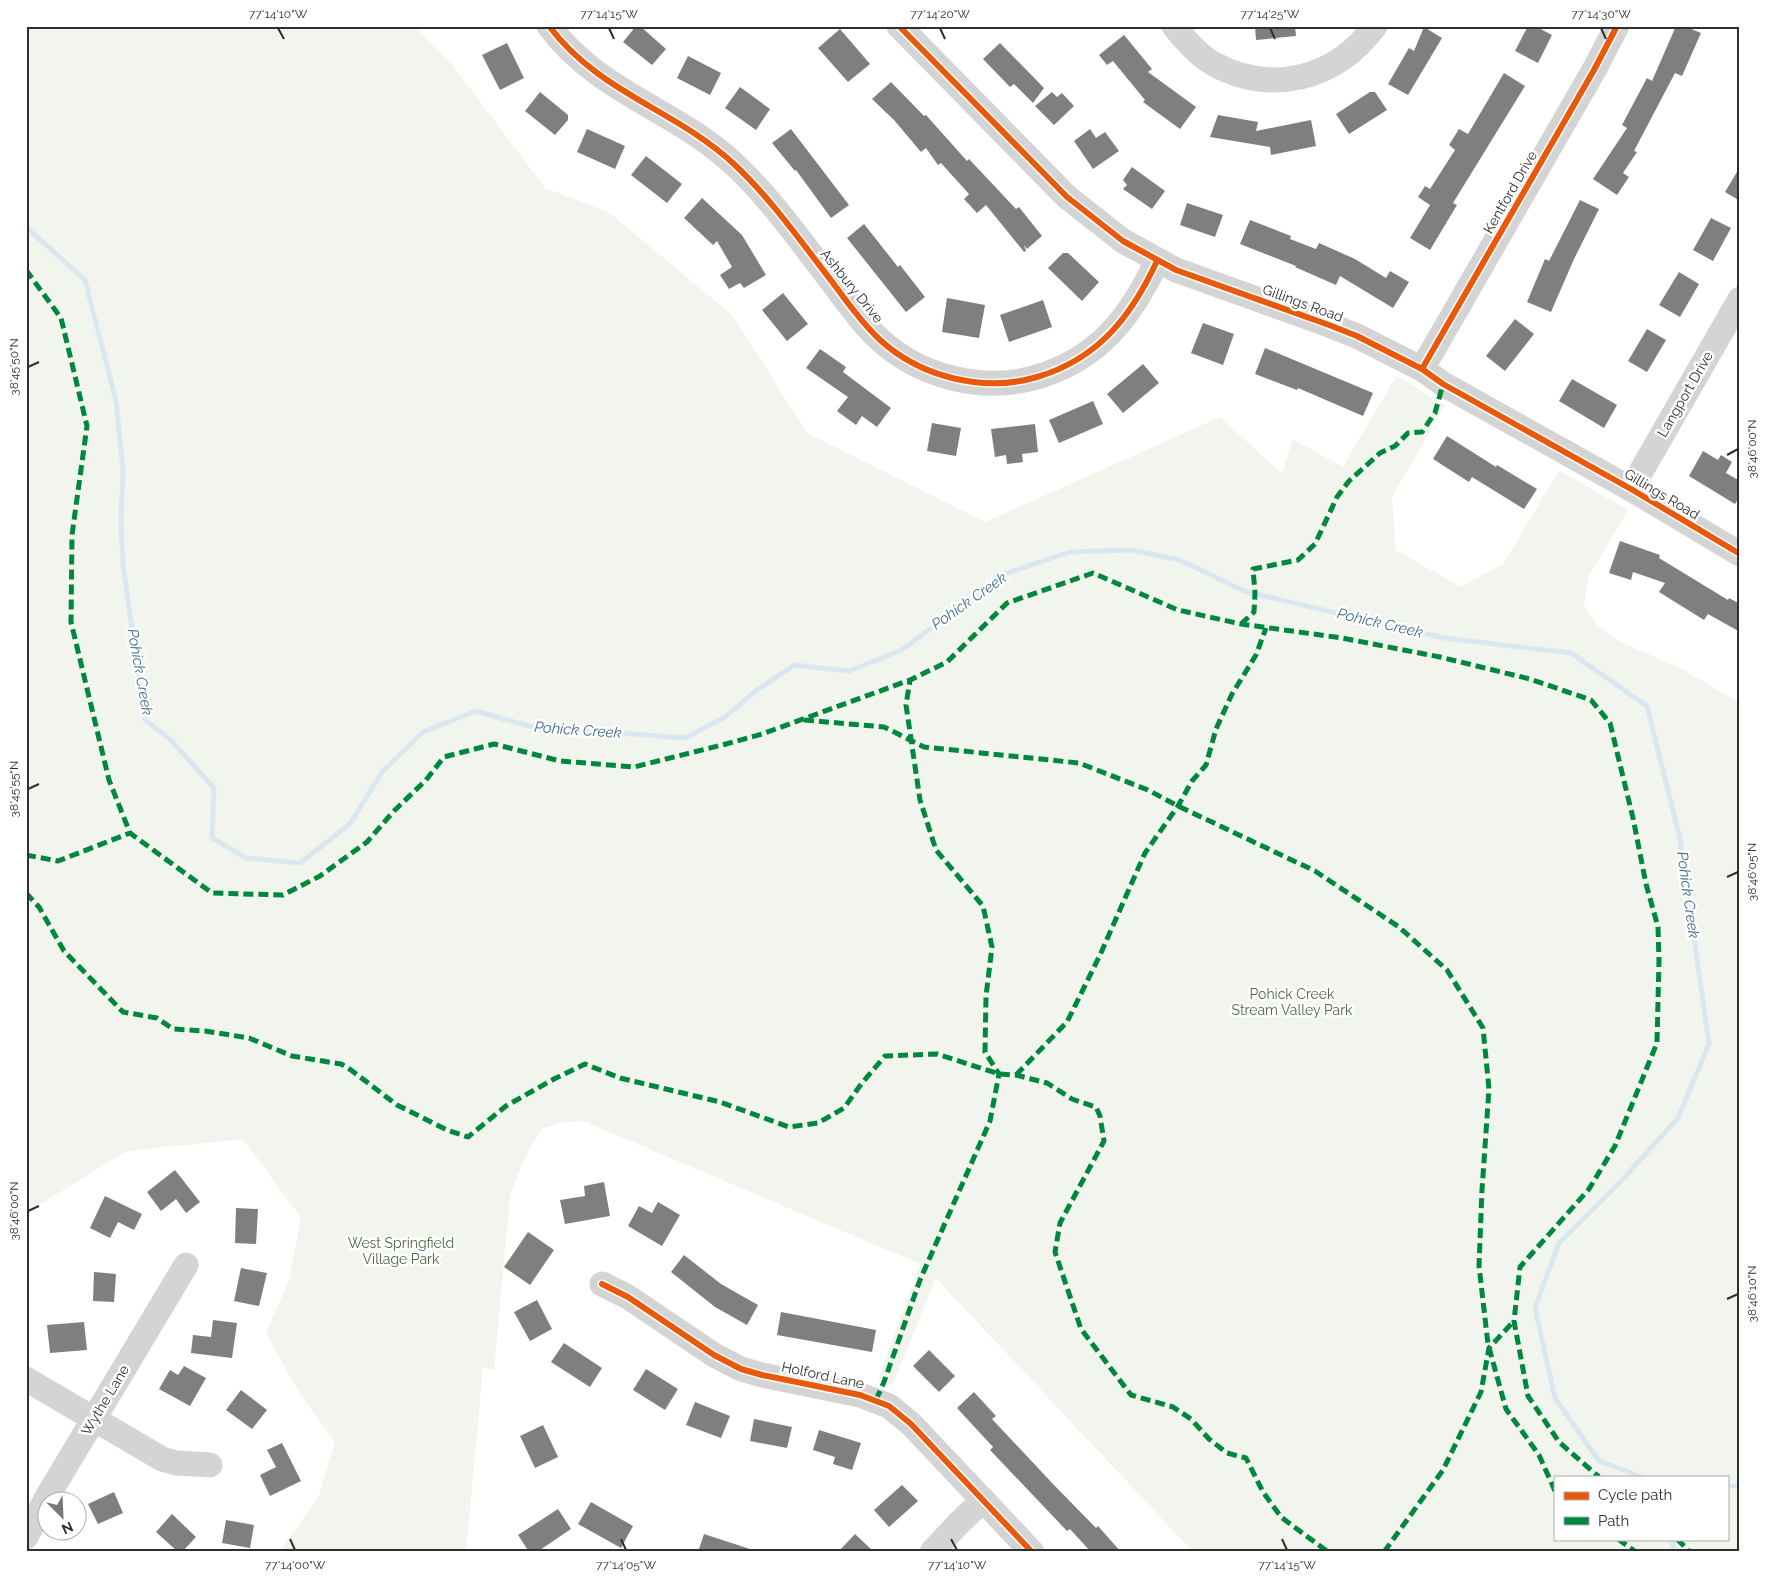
<svg xmlns="http://www.w3.org/2000/svg" width="1766" height="1578" font-family="Raleway,sans-serif">
  <style>
    .green { fill: #f1f5ed; fill-rule: evenodd }
    .lines { fill: none; stroke-linecap: round; stroke-linejoin: round }
    .stream { stroke: #dbe7f0; stroke-width: 5 }
    .building { fill: #7f7f7f }
    .minor { stroke: #d4d4d4; stroke-width: 25 }
    .quiet { stroke: #00873e; stroke-width: 5; stroke-dasharray: 10 5; stroke-linecap: butt }
    .cycleway-casing { stroke: #fff; stroke-width: 9 }
    .cycleway { stroke: #e8590c; stroke-width: 6 }
    .ticks { fill: none; stroke: #2f2f2f; stroke-width: 2 }
    .labels { text-anchor: middle; dominant-baseline: central; stroke-width: 5; stroke-linejoin: round; paint-order: stroke }
    .street-label { font-size: 14px; fill: #2f2f2f; stroke: #fff }
    .park-label { font-size: 14px; fill: #50693f; stroke: #fff }
    .water-label { font-size: 15px; font-style: italic; fill: #426c8d; stroke: #fff }
    .neatline { fill: none; stroke: #2f2f2f; stroke-width: 2 }
    .ticks-label { font-size: 12px; text-anchor: middle; fill: #2f2f2f }
  </style>
  <rect width="100%" height="100%" fill="#fff"/>
  <!-- green -->
  <path class="green" d="M 26,26 L 414,26 L 450,62 L 545,188 L 610,213 L 733,316 L 807,433 L 985,522 L 1220,417 L 1282,474 L 1293,439 L 1343,467 L 1396,376 L 1445,405 L 1392,497 L 1396,550 L 1461,587 L 1503,564 L 1559,470 L 1628,510 L 1588,578 L 1584,607 L 1597,625 L 1619,641 L 1682,669 L 1740,703 L 1740,1552 L 1193,1552 L 936,1278 L 892,1386 L 878,1380 L 920,1264 L 583,1121 L 560,1123 L 541,1129 L 522,1164 L 510,1196 L 494,1370 L 483,1368 L 466,1552 L 279,1552 L 318,1498 L 335,1442 L 298,1391 L 266,1333 L 289,1281 L 301,1218 L 243,1139 L 127,1151 L 26,1213 ZM 1555,1477 L 1727,1477 L 1727,1539 L 1555,1539 Z"/>
  <g class="lines">
    <!-- stream -->
    <g class="stream">
      <polyline points="26,227 85,280 116,401 123,470 121,521 123,565 145,720 169,738 214,788 212,838 246,858 300,863 350,824 382,772 423,732 476,711 529,726 685,738 725,717 756,691 794,665 849,671 902,650 1001,575 1070,552 1131,550 1180,560 1244,591 1395,627 1444,638 1571,653 1647,706 1680,838 1709,1044 1678,1118 1623,1179 1559,1243 1535,1308 1555,1398 1599,1461 1642,1477"/>
      <polyline points="1727,1486 1740,1486"/>
      <polyline points="1673,1552 1673,1539"/>
    </g>
  </g>
  <!-- building -->
  <g class="building">
    <polygon points="636,26 640,26 666,49 652,65 623,42"/>
    <polygon points="1255,26 1295,26 1296,36 1256,40"/>
    <polygon points="1528,26 1535,26 1552,35 1538,63 1515,51"/>
    <polygon points="1676,26 1684,26 1701,33 1682,76 1675,73 1634,151 1637,152 1623,173 1629,177 1617,195 1593,179 1627,128 1622,125 1647,78 1652,81"/>
    <polygon points="1424,27 1442,38 1408,95 1388,84 1409,48 1414,51"/>
    <polygon points="840,29 870,64 848,82 818,48"/>
    <polygon points="1124,35 1152,69 1148,72 1196,107 1180,129 1143,102 1145,100 1113,61 1107,65 1099,55"/>
    <polygon points="507,43 524,78 500,90 482,55"/>
    <polygon points="1000,43 1044,88 1033,103 1014,84 1010,87 983,59"/>
    <polygon points="688,56 721,73 710,95 677,78"/>
    <polygon points="1504,73 1525,86 1453,203 1457,205 1430,250 1410,238 1430,205 1418,197 1425,186 1430,189 1455,150 1449,145 1459,129 1468,134"/>
    <polygon points="891,82 924,116 926,115 967,161 969,159 1016,209 1019,207 1042,236 1027,249 1024,245 1026,251 1024,252 986,205 977,213 964,199 969,194 941,163 938,165 926,148 921,152 894,120 872,99"/>
    <polygon points="740,87 770,109 756,130 725,108"/>
    <polygon points="540,92 568,115 568,120 555,135 525,111"/>
    <polygon points="1052,92 1057,97 1062,93 1074,106 1054,125 1035,106"/>
    <polygon points="1370,92 1375,92 1387,110 1349,134 1336,114"/>
    <polygon points="1218,115 1258,122 1256,131 1311,120 1316,146 1271,155 1270,147 1210,137"/>
    <polygon points="587,129 625,146 615,169 577,152"/>
    <polygon points="791,129 849,205 831,218 796,170 795,171 772,143"/>
    <polygon points="1090,129 1096,138 1105,132 1119,151 1093,169 1074,141"/>
    <polygon points="646,156 682,184 667,203 631,175"/>
    <polygon points="1132,167 1165,191 1152,209 1123,189 1127,185 1123,180"/>
    <polygon points="1740,167 1740,201 1725,192"/>
    <polygon points="702,198 742,235 766,275 744,288 740,283 729,289 720,275 732,267 717,241 713,245 684,218"/>
    <polygon points="1580,200 1599,209 1574,259 1551,312 1527,302 1545,259 1549,261"/>
    <polygon points="1187,203 1223,215 1215,237 1180,225"/>
    <polygon points="1711,218 1731,228 1713,261 1693,250"/>
    <polygon points="1250,220 1291,236 1290,239 1316,249 1319,243 1355,259 1386,278 1390,271 1409,282 1393,308 1340,276 1336,285 1295,267 1296,266 1240,244"/>
    <polygon points="864,224 898,267 900,265 925,297 906,312 847,238"/>
    <polygon points="1063,253 1068,253 1099,282 1082,301 1048,268"/>
    <polygon points="1679,272 1699,284 1680,317 1659,305"/>
    <polygon points="783,293 808,324 787,341 762,310"/>
    <polygon points="947,298 985,305 979,338 942,332"/>
    <polygon points="1043,300 1052,327 1009,342 1000,315"/>
    <polygon points="1515,319 1534,334 1505,371 1486,356"/>
    <polygon points="1203,323 1234,334 1223,365 1191,353"/>
    <polygon points="1647,329 1666,340 1647,372 1628,361"/>
    <polygon points="1265,348 1373,393 1363,416 1298,388 1297,390 1255,374"/>
    <polygon points="820,349 846,367 843,372 891,408 877,427 862,416 856,425 837,411 848,397 806,368"/>
    <polygon points="1143,364 1159,383 1123,413 1107,394"/>
    <polygon points="1572,379 1617,405 1604,428 1559,401"/>
    <polygon points="1093,401 1103,424 1059,443 1049,420"/>
    <polygon points="932,423 961,428 956,456 927,451"/>
    <polygon points="1035,424 1038,452 1022,454 1023,462 1007,464 1006,455 995,457 991,429"/>
    <polygon points="1447,436 1496,467 1497,465 1537,489 1524,509 1472,477 1469,482 1433,459"/>
    <polygon points="1703,451 1718,460 1721,455 1732,462 1726,473 1740,481 1740,496 1735,504 1689,476"/>
    <polygon points="1620,541 1660,555 1659,558 1728,600 1729,598 1740,604 1740,632 1708,614 1704,620 1659,592 1665,583 1633,572 1631,580 1609,573"/>
    <polygon points="175,1170 200,1202 186,1213 176,1199 161,1211 147,1192"/>
    <polygon points="604,1182 610,1216 565,1224 560,1200 585,1196 584,1186"/>
    <polygon points="105,1196 142,1214 134,1230 118,1222 110,1238 90,1228"/>
    <polygon points="658,1202 680,1215 662,1246 628,1226 639,1206 652,1213"/>
    <polygon points="236,1208 258,1209 256,1244 235,1243"/>
    <polygon points="528,1232 554,1250 530,1285 504,1267"/>
    <polygon points="684,1255 721,1284 758,1305 747,1325 715,1307 671,1272"/>
    <polygon points="241,1268 267,1273 259,1306 234,1301"/>
    <polygon points="94,1272 116,1274 114,1302 93,1301"/>
    <polygon points="537,1300 552,1329 530,1341 514,1312"/>
    <polygon points="781,1312 876,1330 872,1352 777,1335"/>
    <polygon points="213,1320 237,1323 232,1358 191,1353 193,1335 211,1337"/>
    <polygon points="84,1322 87,1350 50,1353 47,1325"/>
    <polygon points="564,1343 602,1368 590,1387 551,1362"/>
    <polygon points="929,1350 955,1376 939,1392 913,1366"/>
    <polygon points="184,1366 206,1378 190,1406 159,1389 170,1370 178,1375"/>
    <polygon points="646,1369 678,1389 665,1410 633,1390"/>
    <polygon points="241,1390 267,1410 252,1429 226,1410"/>
    <polygon points="974,1392 996,1416 992,1419 1053,1484 1096,1528 1098,1526 1121,1552 1091,1552 1070,1529 1067,1531 990,1450 993,1447 957,1408"/>
    <polygon points="695,1402 730,1416 721,1438 686,1425"/>
    <polygon points="754,1419 792,1427 787,1448 750,1441"/>
    <polygon points="543,1425 558,1457 535,1468 520,1436"/>
    <polygon points="819,1430 861,1443 852,1470 833,1464 835,1457 813,1450"/>
    <polygon points="282,1443 301,1481 270,1496 260,1475 276,1467 267,1450"/>
    <polygon points="902,1485 918,1501 889,1527 874,1510"/>
    <polygon points="114,1492 123,1513 98,1524 88,1504"/>
    <polygon points="591,1502 633,1526 621,1548 578,1524"/>
    <polygon points="558,1509 571,1529 537,1552 529,1552 518,1535"/>
    <polygon points="172,1514 196,1537 182,1552 178,1552 156,1532"/>
    <polygon points="226,1520 254,1525 250,1548 222,1543"/>
    <polygon points="704,1534 750,1549 750,1552 698,1552"/>
    <polygon points="855,1534 874,1552 838,1552"/>
  </g>
  <g class="lines">
    <!-- minor -->
    <g class="minor">
      <path d="M 549,26 C 600,94 677,110 735,165 C 772,200 802,243 833,283 C 847,302 861,322 879,339 C 920,377 983,393 1037,377 C 1098,359 1131,317 1157,261"/>
      <polyline points="899,26 1067,197 1123,241 1176,270 1329,325 1357,336 1422,369 1443,384 1631,489 1740,554"/>
      <path d="M 1174,26 C 1185,40 1197,54 1212,63 C 1271,96 1336,79 1375,26"/>
      <polyline points="1422,369 1594,70 1617,26"/>
      <polyline points="1631,489 1740,299"/>
      <polyline points="602,1284 628,1297 714,1355 741,1369 762,1375 860,1395 889,1406 911,1424 1032,1552"/>
      <polyline points="26,1379 162,1459 176,1463 210,1465"/>
      <polyline points="26,1537 47,1497 186,1265"/>
      <polyline points="932,1552 959,1523 983,1500"/>
    </g>
    <!-- quiet -->
    <g class="quiet">
      <polyline points="26,270 61,318 87,426 72,535 71,622 109,780 130,833 212,893 283,895 320,876 367,842 393,812 426,780 444,757 494,744 560,761 634,767 726,744 762,734 910,680 947,662 1007,603 1093,573 1178,610 1241,624 1342,638 1440,657 1530,679 1591,700 1610,723 1633,818 1646,884 1658,927 1659,960 1657,1043 1615,1146 1589,1189 1520,1267 1514,1321 1528,1396 1559,1442 1599,1477"/>
      <polyline points="1241,624 1254,612 1255,593 1253,569 1298,560 1315,544 1337,497 1349,481 1380,453 1395,446 1408,433 1422,432 1435,413 1443,384"/>
      <polyline points="804,720 884,727 924,747 1079,763 1148,790 1178,806 1315,871 1399,927 1447,970 1483,1028 1489,1089 1482,1190 1479,1266 1488,1344 1506,1409 1539,1455 1555,1491"/>
      <polyline points="26,855 58,861 130,833"/>
      <polyline points="26,893 39,907 64,951 123,1012 157,1018 173,1029 205,1031 249,1038 292,1056 341,1064 351,1070 397,1105 447,1130 468,1137 506,1106 554,1079 585,1064 620,1078 720,1102 789,1127 818,1123 844,1108 862,1083 885,1056 937,1054 999,1074 1016,1075 1047,1083 1072,1099 1096,1107 1100,1116 1104,1141 1060,1223 1055,1252 1081,1329 1131,1395 1173,1407 1191,1419 1209,1439 1227,1453 1246,1458 1263,1492 1281,1517 1328,1552"/>
      <polyline points="1016,1075 1067,1022 1100,955 1145,853 1178,806 1192,781 1206,765 1216,729 1232,694 1256,655 1266,628"/>
      <polyline points="876,1400 884,1382 920,1280 990,1121 999,1074 985,1052 986,996 992,947 983,906 936,850 920,800 906,705 910,680"/>
      <polyline points="1618,1539 1636,1552"/>
      <polyline points="1677,1539 1690,1552"/>
      <polyline points="1384,1552 1443,1470 1481,1392 1489,1348 1514,1321"/>
    </g>
    <defs>
      <g id="cycleway">
        <path d="M 549,26 C 600,94 677,110 735,165 C 772,200 802,243 833,283 C 847,302 861,322 879,339 C 920,377 983,393 1037,377 C 1098,359 1131,317 1157,261"/>
        <polyline points="899,26 1067,197 1123,241 1176,270 1329,325 1357,336 1422,369 1443,384 1631,489 1740,554"/>
        <polyline points="1422,369 1594,70 1617,26"/>
        <polyline points="602,1284 628,1297 714,1355 741,1369 762,1375 860,1395 889,1406 911,1424 1032,1552"/>
      </g>
    </defs>
    <!-- cycleway casing -->
    <use href="#cycleway" class="cycleway-casing"/>
    <!-- cycleway -->
    <use href="#cycleway" class="cycleway"/>
  </g>
  <!-- ticks -->
  <path class="ticks" d="M 278,28 L 284,39M 609,28 L 614,39M 940,28 L 945,39M 1270,28 L 1275,39M 1601,28 L 1606,39M 28,367 L 39,362M 1727,455 L 1738,449M 28,789 L 39,784M 1727,877 L 1738,872M 28,1211 L 39,1206M 1727,1299 L 1738,1294M 290,1539 L 295,1550M 621,1539 L 626,1550M 951,1539 L 957,1550M 1282,1539 L 1287,1550"/>
  <g class="labels">
    <!-- street labels -->
    <g class="street-label">
      <text transform="translate(1510 192) rotate(-60)">Kentford Drive</text>
      <text transform="translate(852 286) rotate(51)">Ashbury Drive</text>
      <text transform="translate(1303 303) rotate(20)">Gillings Road</text>
      <text transform="translate(1685 394) rotate(-60)">Langport Drive</text>
      <text transform="translate(1662 494) rotate(31)">Gillings Road</text>
      <text transform="translate(823 1375) rotate(12)">Holford Lane</text>
      <text transform="translate(105 1400) rotate(-59)">Wythe Lane</text>
    </g>
    <!-- park labels -->
    <g class="park-label">
      <text x="1292" y="994">Pohick Creek<tspan x="1292" dy="16">Stream Valley Park</tspan></text>
      <text x="401" y="1243">West Springfield<tspan x="401" dy="16">Village Park</tspan></text>
    </g>
    <!-- water labels -->
    <g class="water-label">
      <text transform="translate(969 601) rotate(-35)">Pohick Creek</text>
      <text transform="translate(1380 623) rotate(13)">Pohick Creek</text>
      <text transform="translate(140 672) rotate(80)">Pohick Creek</text>
      <text transform="translate(578 730) rotate(4)">Pohick Creek</text>
      <text transform="translate(1688 895) rotate(82)">Pohick Creek</text>
    </g>
  </g>
  <!-- border -->
  <rect width="1766" height="1578" fill="none" stroke="#ffffff" stroke-width="55"/>
  <!-- legend -->
  <rect x="1554" y="1476" width="175" height="65" fill="#ffffff" stroke="#acacac"/>
  <rect x="1564" y="1492" width="25" height="8" fill="#e8590c" stroke="#acacac"/>
  <text x="1598" y="1500" font-size="15" fill="#2f2f2f">Cycle path</text>
  <rect x="1564" y="1517" width="25" height="8" fill="#00873e" stroke="#acacac"/>
  <text x="1598" y="1526" font-size="15" fill="#2f2f2f">Path</text>
  <!-- north arrow -->
  <g transform="translate(62 1516) rotate(156)"><circle r="24" fill="#ffffff" stroke="#acacac"/>
  <path d="M0-4L9 19L0 12L-9 19Z" fill="#787878"/>
  <text y="-8" font-size="14" font-weight="bold" text-anchor="middle" fill="#2f2f2f">N</text>
  </g>
  <rect x="28" y="28" width="1710" height="1522" class="neatline"/>
  <g class="ticks-label">
    <text x="278" y="18">77°14'10"W</text>
    <text x="609" y="18">77°14'15"W</text>
    <text x="940" y="18">77°14'20"W</text>
    <text x="1270" y="18">77°14'25"W</text>
    <text x="1601" y="18">77°14'30"W</text>
    <text transform="translate(14 367) rotate(-90)" y="4">38°45'50"N</text>
    <text transform="translate(1752 449) rotate(-90)" y="4">38°46'00"N</text>
    <text transform="translate(14 789) rotate(-90)" y="4">38°45'55"N</text>
    <text transform="translate(1752 872) rotate(-90)" y="4">38°46'05"N</text>
    <text transform="translate(14 1211) rotate(-90)" y="4">38°46'00"N</text>
    <text transform="translate(1752 1294) rotate(-90)" y="4">38°46'10"N</text>
    <text x="295" y="1569">77°14'00"W</text>
    <text x="626" y="1569">77°14'05"W</text>
    <text x="957" y="1569">77°14'10"W</text>
    <text x="1287" y="1569">77°14'15"W</text>
  </g>
</svg>
